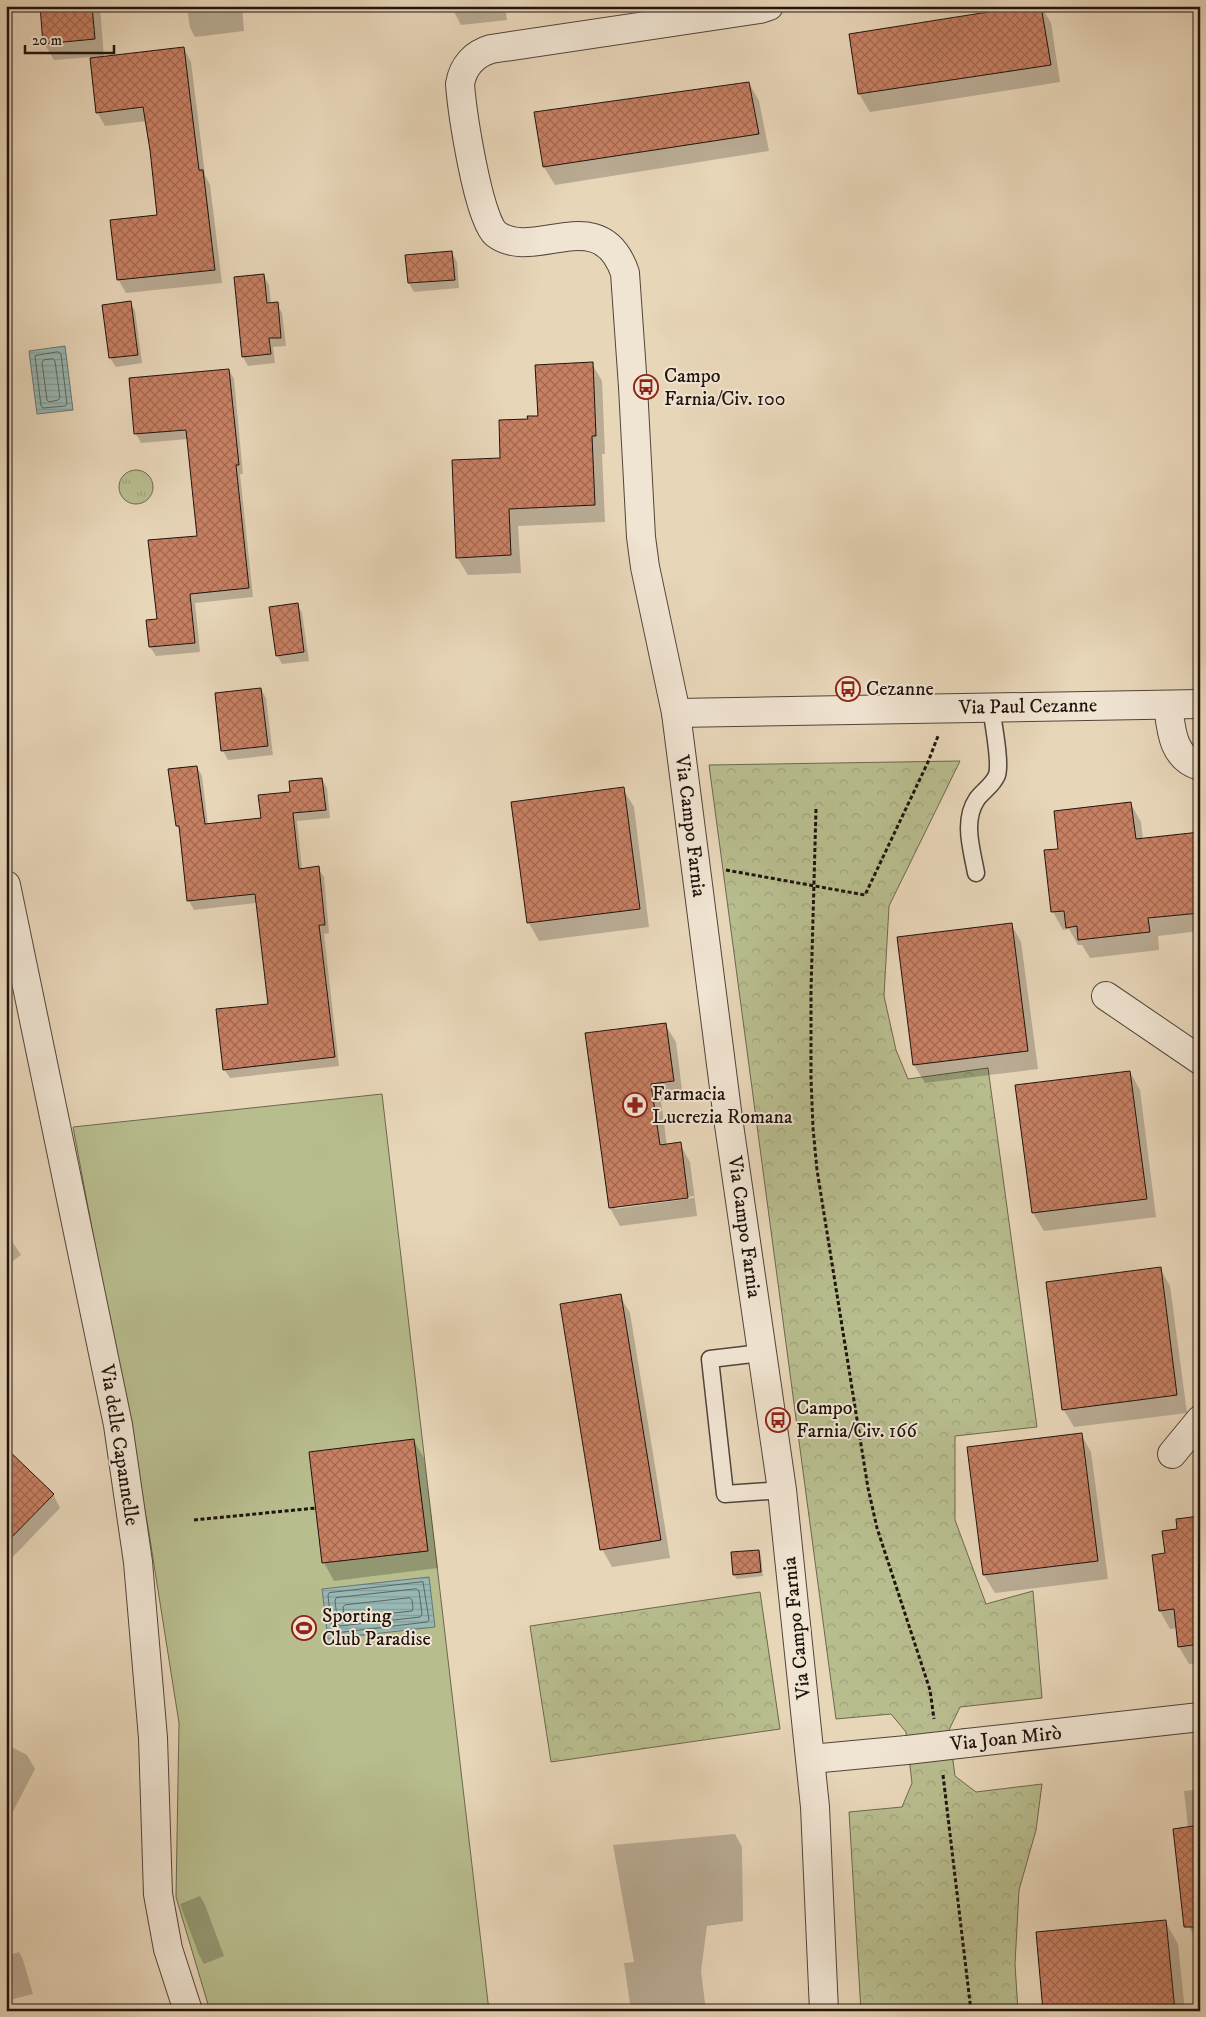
<svg xmlns="http://www.w3.org/2000/svg" width="1206" height="2017" font-family="'IM FELL DW Pica',serif">
  <style>
    .grass { fill: url(#grass-tufts); stroke: #6c684e }
    .park { fill: url(#park-crowns); stroke: #6c684e }
    .garden { fill: #b8bd8e; stroke: #6c684e }
    .water { fill: url(#water-rules); stroke: #687672 }
    .shadow { fill: #0003; fill-rule: evenodd }
    .lines { fill: none; stroke-linecap: round; stroke-linejoin: round }
    .shore { stroke: #5c6661; stroke-width: 1 }
    .building { fill: url(#building-cross-hatch); stroke: #20130e }
    .lane-casing { stroke: #524439; stroke-width: 19 }
    .street-casing { stroke: #524439; stroke-width: 30 }
    .path { stroke: #20130e; stroke-width: 3; stroke-dasharray: 4 2.5; stroke-linecap: butt }
    .lane { stroke: #f0e4d2; stroke-width: 16 }
    .street { stroke: #f0e4d2; stroke-width: 28 }
    .street-bridge-casing { stroke: #524439; stroke-width: 30; stroke-linecap: butt }
    .street-bridge { stroke: #f0e4d2; stroke-width: 28 }
    .labels { text-anchor: middle; dominant-baseline: central; stroke-width: 4; stroke-linejoin: round; paint-order: stroke }
    .poi-label { font-size: 20px; fill: #20130e; stroke: #f0e4d2; text-anchor: start }
    .street-label { font-size: 20px; fill: #20130e; stroke: #f0e4d2 }
  </style>
  <defs>
    <pattern id="grass-tufts" width="24" height="20" patternUnits="userSpaceOnUse" patternTransform="scale(1.25)"><rect width="24" height="20" fill="#b8bd8e"/><path d="M3 7l-1-3M5 7V3M7 7l1-3M15 17l-1-3M17 17v-4M19 17l1-3" fill="none" stroke="#9ea279"/></pattern>
    <pattern id="park-crowns" width="20" height="18" patternUnits="userSpaceOnUse" patternTransform="scale(1.25)"><rect width="20" height="18" fill="#b8bd8e"/><path d="M2 6a3 3 0 1 1 6 0M12 15a3 3 0 1 1 6 0" fill="none" stroke="#9ea279"/></pattern>
    <pattern id="water-rules" width="6" height="5" patternUnits="userSpaceOnUse" patternTransform="scale(1.25)"><rect width="6" height="5" fill="#98b8b4"/><path d="M0 2.5h6" fill="none" stroke="#839d9a"/></pattern>
    <pattern id="building-cross-hatch" width="8" height="8" patternUnits="userSpaceOnUse" patternTransform="scale(1.25)"><rect width="8" height="8" fill="#c88063"/><path d="M0 0l8 8M0 8l8-8" fill="none" stroke="#a26850"/></pattern>
  </defs>
  <rect width="100%" height="100%" fill="#e8d6b9"/>
  <filter id="stains"><feTurbulence type="fractalNoise" baseFrequency=".004" numOctaves="4"/><feColorMatrix values="0 0 0 0 .2 0 0 0 0 .09 0 0 0 0 .02 0 0 0 .5 -.17"/></filter>
  <radialGradient id="worn" r=".72"><stop offset=".6" stop-color="#630" stop-opacity="0"/><stop offset="1" stop-color="#630" stop-opacity=".3"/></radialGradient>
  <!-- grass -->
  <circle class="grass" cx="136" cy="487" r="17"/>
  <!-- park -->
  <g class="park">
    <polygon points="960,761 889,906 884,996 896,1050 908,1079 988,1068 1037,1427 955,1436 955,1520 986,1604 1033,1591 1042,1698 960,1707 949,1730 955,1776 976,1792 1042,1784 1036,1830 1019,1890 1015,1964 1018,2011 861,2011 849,1812 902,1807 912,1783 906,1732 891,1714 836,1719 709,765"/>
    <polygon points="760,1592 780,1729 551,1762 530,1626"/>
  </g>
  <!-- garden -->
  <polygon class="garden" points="382,1094 489,2011 210,2011 176,1897 179,1723 149,1533 73,1127"/>
  <!-- water -->
  <g class="water">
    <polygon points="65,346 73,410 37,414 29,351"/>
    <polygon points="429,1577 435,1627 328,1639 322,1589"/>
  </g>
  <!-- shadow -->
  <g class="shadow">
    <polygon points="41,6 100,6 104,58 184,48 191,62 205,175 210,185 222,283 126,293 118,279 159,216 147,121 105,126 97,112 91,57 54,60 44,43"/>
    <polygon points="187,6 242,6 244,31 195,37 190,28"/>
    <polygon points="505,6 507,20 461,25 451,6"/>
    <polygon points="1041,6 1051,23 1060,82 870,112 859,94 850,35"/>
    <polygon points="749,83 759,101 769,151 555,185 544,167 536,113"/>
    <polygon points="452,253 457,262 459,288 414,292 409,283 407,256"/>
    <polygon points="264,276 269,285 271,304 277,304 282,313 286,346 273,347 275,363 248,366 243,357"/>
    <polygon points="130,302 135,311 142,363 116,367 110,358 104,306"/>
    <polygon points="592,364 602,381 605,454 602,454 605,522 518,526 521,573 468,575 457,557 501,459 529,420 539,417"/>
    <polygon points="229,370 234,379 243,474 240,474 253,597 195,603 200,652 156,656 150,647 148,621 158,620 198,537 188,439 141,443 136,434 130,379"/>
    <polygon points="297,604 302,613 309,661 282,664 277,655"/>
    <polygon points="261,689 266,698 273,755 228,760 223,751 216,694"/>
    <polygon points="197,767 202,776 208,825 262,819 291,793 322,779 327,788 330,818 297,821 302,869 318,868 324,877 329,933 324,934 339,1066 230,1078 224,1069 269,1005 257,903 194,910 189,901 181,833 177,826 170,770"/>
    <polygon points="623,789 634,807 649,927 539,941 529,923 512,803"/>
    <polygon points="1131,804 1141,822 1143,840 1200,833 1200,931 1158,936 1159,950 1090,958 1082,945 1078,945 1069,929 1063,930 1053,912 1045,852 1060,850"/>
    <polygon points="1011,924 1021,942 1038,1069 925,1083 914,1065 898,938"/>
    <path d="M 665,1024 L 676,1042 L 683,1098 L 661,1101 L 667,1146 L 680,1144 L 690,1162 L 697,1216 L 620,1226 L 610,1208 L 586,1034 ZM 694,1196 L 694,1198 L 615,1209 L 615,1206 Z"/>
    <polygon points="1130,1072 1140,1090 1156,1217 1044,1231 1033,1213 1017,1086"/>
    <polygon points="6,1232 21,1255 6,1266"/>
    <polygon points="1160,1268 1170,1286 1187,1413 1074,1427 1063,1409"/>
    <polygon points="620,1296 630,1313 670,1558 612,1567 602,1549"/>
    <polygon points="1081,1434 1091,1452 1108,1579 995,1593 984,1575"/>
    <polygon points="414,1441 424,1458 438,1568 334,1581 324,1563 310,1453"/>
    <polygon points="6,1450 53,1494 60,1508 6,1564"/>
    <polygon points="1200,1518 1200,1663 1189,1664 1179,1647 1177,1628 1170,1629 1160,1611 1166,1554 1178,1531"/>
    <polygon points="758,1551 761,1555 763,1576 737,1579 734,1575"/>
    <polygon points="6,1744 27,1755 35,1769 6,1825"/>
    <polygon points="1200,1789 1200,1945 1199,1945 1185,1920 1188,1828 1184,1791"/>
    <polygon points="735,1834 742,1847 743,1921 707,1926 701,1971 706,2011 631,2011 624,1963 634,1962 613,1845"/>
    <polygon points="200,1896 205,1905 224,1956 204,1964 199,1955 180,1904"/>
    <polygon points="1165,1921 1178,1944 1185,2011 1045,2011"/>
    <polygon points="19,1952 23,1960 33,1994 6,2001 6,1956"/>
  </g>
  <g class="lines">
    <!-- shore -->
    <g class="shore">
      <polygon points="58,352 61,354 67,404 65,406 43,408 41,406 35,356"/>
      <polygon points="53,359 55,361 60,398 58,400 49,402 47,400 42,362 44,360"/>
      <polygon points="423,1582 429,1620 427,1622 335,1633 332,1632 328,1595 329,1593"/>
      <polygon points="417,1589 419,1591 422,1614 420,1617 340,1626 338,1625 335,1601 336,1598"/>
      <polygon points="410,1598 412,1600 413,1608 412,1611 347,1618 344,1616 343,1607 345,1605"/>
    </g>
  </g>
  <!-- building -->
  <g class="building">
    <polygon points="40,6 92,6 95,39 43,44"/>
    <polygon points="1026,6 1041,6 1051,65 858,94 849,34"/>
    <polygon points="184,47 199,170 203,170 215,270 117,280 110,220 157,215 150,150 143,107 96,113 90,58"/>
    <polygon points="749,82 759,134 543,167 534,112"/>
    <polygon points="452,251 455,280 408,283 405,255"/>
    <polygon points="264,274 267,303 278,302 281,338 269,338 271,354 242,357 234,277"/>
    <polygon points="131,301 138,355 109,358 102,305"/>
    <polygon points="593,362 596,436 592,436 595,505 509,509 511,555 456,558 452,460 500,458 499,420 528,419 527,416 538,416 535,365"/>
    <polygon points="229,369 239,465 236,465 249,588 190,594 195,643 149,647 146,620 157,619 148,540 197,536 186,430 134,434 129,378"/>
    <polygon points="298,603 304,652 276,656 269,607"/>
    <polygon points="261,688 268,746 221,751 215,693"/>
    <polygon points="197,766 205,824 261,818 258,795 290,792 289,781 322,778 326,810 293,813 299,869 319,866 325,925 319,925 335,1057 223,1070 216,1009 268,1004 255,894 187,901 179,826 176,826 168,769"/>
    <polygon points="624,787 640,909 527,923 511,802"/>
    <polygon points="1131,802 1136,839 1200,832 1200,913 1148,918 1150,932 1078,940 1077,926 1066,928 1064,911 1051,912 1044,850 1058,849 1054,811"/>
    <polygon points="1012,923 1028,1051 913,1065 897,937"/>
    <polygon points="666,1023 674,1081 651,1084 660,1145 681,1142 688,1198 609,1208 585,1033"/>
    <polygon points="1130,1071 1147,1199 1032,1213 1015,1085"/>
    <polygon points="1161,1267 1177,1395 1062,1410 1046,1282"/>
    <polygon points="621,1294 661,1540 600,1550 560,1304"/>
    <polygon points="1082,1433 1098,1561 983,1575 967,1447"/>
    <polygon points="414,1439 428,1551 322,1563 309,1452"/>
    <polygon points="6,1448 54,1494 6,1543"/>
    <polygon points="1200,1516 1200,1644 1178,1647 1174,1609 1159,1611 1152,1555 1165,1553 1162,1531 1177,1529 1176,1519"/>
    <polygon points="759,1550 761,1572 733,1575 731,1552"/>
    <polygon points="1200,1825 1200,1927 1184,1927 1173,1829"/>
    <polygon points="1166,1920 1175,2011 1043,2011 1036,1932"/>
  </g>
  <g class="lines">
    <defs>
      <g id="lane">
        <path d="M 976,873 C 972,850 962,821 977,799 C 983,791 993,785 997,775 C 1001,762 993,723 991,707"/>
        <polyline points="761,1353 710,1359 725,1494 782,1490"/>
      </g>
      <g id="street">
        <path d="M 769,6 L 760,9 L 491,49 C 474,54 463,66 460,84 C 462,110 478,220 496,234 C 534,263 600,200 625,273 L 633,387 L 641,537 L 645,567 L 676,713 L 727,1111 L 782,1490 L 815,1807 L 824,2011"/>
        <path d="M 1168,705 C 1171,729 1172,758 1200,766"/>
        <polyline points="676,713 1200,704"/>
        <polyline points="6,885 118,1425 138,1562 153,1738 158,1894 168,1949 188,2011"/>
        <polyline points="1106,996 1200,1060"/>
        <polyline points="1172,1454 1200,1420"/>
        <polyline points="967,1743 1200,1717"/>
        <polyline points="811,1759 907,1750"/>
      </g>
    </defs>
    <!-- lane casing -->
    <use href="#lane" class="lane-casing"/>
    <!-- street casing -->
    <use href="#street" class="street-casing"/>
    <!-- path -->
    <g class="path">
      <polyline points="816,809 811,991 811,1078 813,1128 817,1170 868,1488 877,1528 930,1690 934,1719"/>
      <polyline points="726,870 865,895 928,762 938,736"/>
      <polyline points="194,1520 316,1508"/>
      <polyline points="943,1775 971,2011"/>
    </g>
    <!-- lane -->
    <use href="#lane" class="lane"/>
    <!-- street -->
    <use href="#street" class="street"/>
    <defs>
      <polyline id="street-bridge" points="907,1750 967,1743"/>
    </defs>
    <!-- street-bridge casing -->
    <use href="#street-bridge" class="street-bridge-casing"/>
    <!-- street-bridge -->
    <use href="#street-bridge" class="street-bridge"/>
  </g>
  <!-- icons -->
  <defs>
    <symbol id="bus-ring" viewBox="-11 -11 22 22"><circle r="9.5" fill="#f0e4d2" stroke="#8f2418" stroke-width="1.5"/><path d="M-5-6H5V4H4V6H2V4H-2V6H-4V4H-5ZM-3.5-4V0h7V-4ZM-3.5 1.2v1.5H-2V1.2ZM2 1.2v1.5H3.5V1.2Z" fill="#8f2418"/></symbol>
    <symbol id="pharmacy-ring" viewBox="-11 -11 22 22"><circle r="9.5" fill="#f0e4d2" stroke="#8f2418" stroke-width="1.5"/><path d="M-2-6h4v4h4v4h-4v4h-4v-4h-4v-4h4Z" fill="#8f2418"/></symbol>
    <symbol id="stadium-ring" viewBox="-11 -11 22 22"><circle r="9.5" fill="#f0e4d2" stroke="#8f2418" stroke-width="1.5"/><path d="M0-5a6.5 5 0 1 0 0 10a6.5 5 0 1 0 0-10ZM-3.5-1.8h7v3.6h-7Z" fill="#8f2418"/></symbol>
  </defs>
  <g fill-rule="evenodd">
    <use href="#bus-ring" x="632" y="373" width="28" height="28"/>
    <use href="#bus-ring" x="834" y="675" width="28" height="28"/>
    <use href="#pharmacy-ring" x="621" y="1091" width="28" height="28"/>
    <use href="#bus-ring" x="764" y="1406" width="28" height="28"/>
    <use href="#stadium-ring" x="290" y="1614" width="28" height="28"/>
  </g>
  <g class="labels">
    <!-- poi labels -->
    <g class="poi-label">
      <text x="664" y="376">Campo<tspan x="664" dy="23">Farnia/Civ. 100</tspan></text>
      <text x="866" y="689">Cezanne</text>
      <text x="652" y="1094">Farmacia<tspan x="652" dy="23">Lucrezia Romana</tspan></text>
      <text x="796" y="1408">Campo<tspan x="796" dy="23">Farnia/Civ. 166</tspan></text>
      <text x="322" y="1616">Sporting<tspan x="322" dy="23">Club Paradise</tspan></text>
    </g>
    <!-- street labels -->
    <g class="street-label">
      <text transform="translate(1028 707) rotate(-1)">Via Paul Cezanne</text>
      <text transform="translate(690 826) rotate(83)">Via Campo Farnia</text>
      <text transform="translate(744 1227) rotate(82)">Via Campo Farnia</text>
      <text transform="translate(119 1445) rotate(81)">Via delle Capannelle</text>
      <text transform="translate(797 1628) rotate(-96)">Via Campo Farnia</text>
      <text transform="translate(1006 1739) rotate(-6)">Via Joan Mirò</text>
    </g>
  </g>
  <!-- margin -->
  <rect width="1206" height="2017" fill="none" stroke="#e8d6b9" stroke-width="25"/>
  <rect x="8" y="8" width="1191" height="2002" fill="none" stroke="#20130e" stroke-width="2.5"/>
  <rect x="12" y="12" width="1181" height="1992" fill="none" stroke="#20130e"/>
  <!-- scale -->
  <path d="M25 45v8h89v-8" fill="none" stroke="#20130e" stroke-width="2.5"/>
  <text x="32" y="45" font-size="15" fill="#20130e" stroke="#f0e4d2" stroke-width="4" paint-order="stroke">20 m</text>
  <rect width="100%" height="100%" filter="url(#stains)"/>
  <rect width="100%" height="100%" fill="url(#worn)"/>
</svg>
